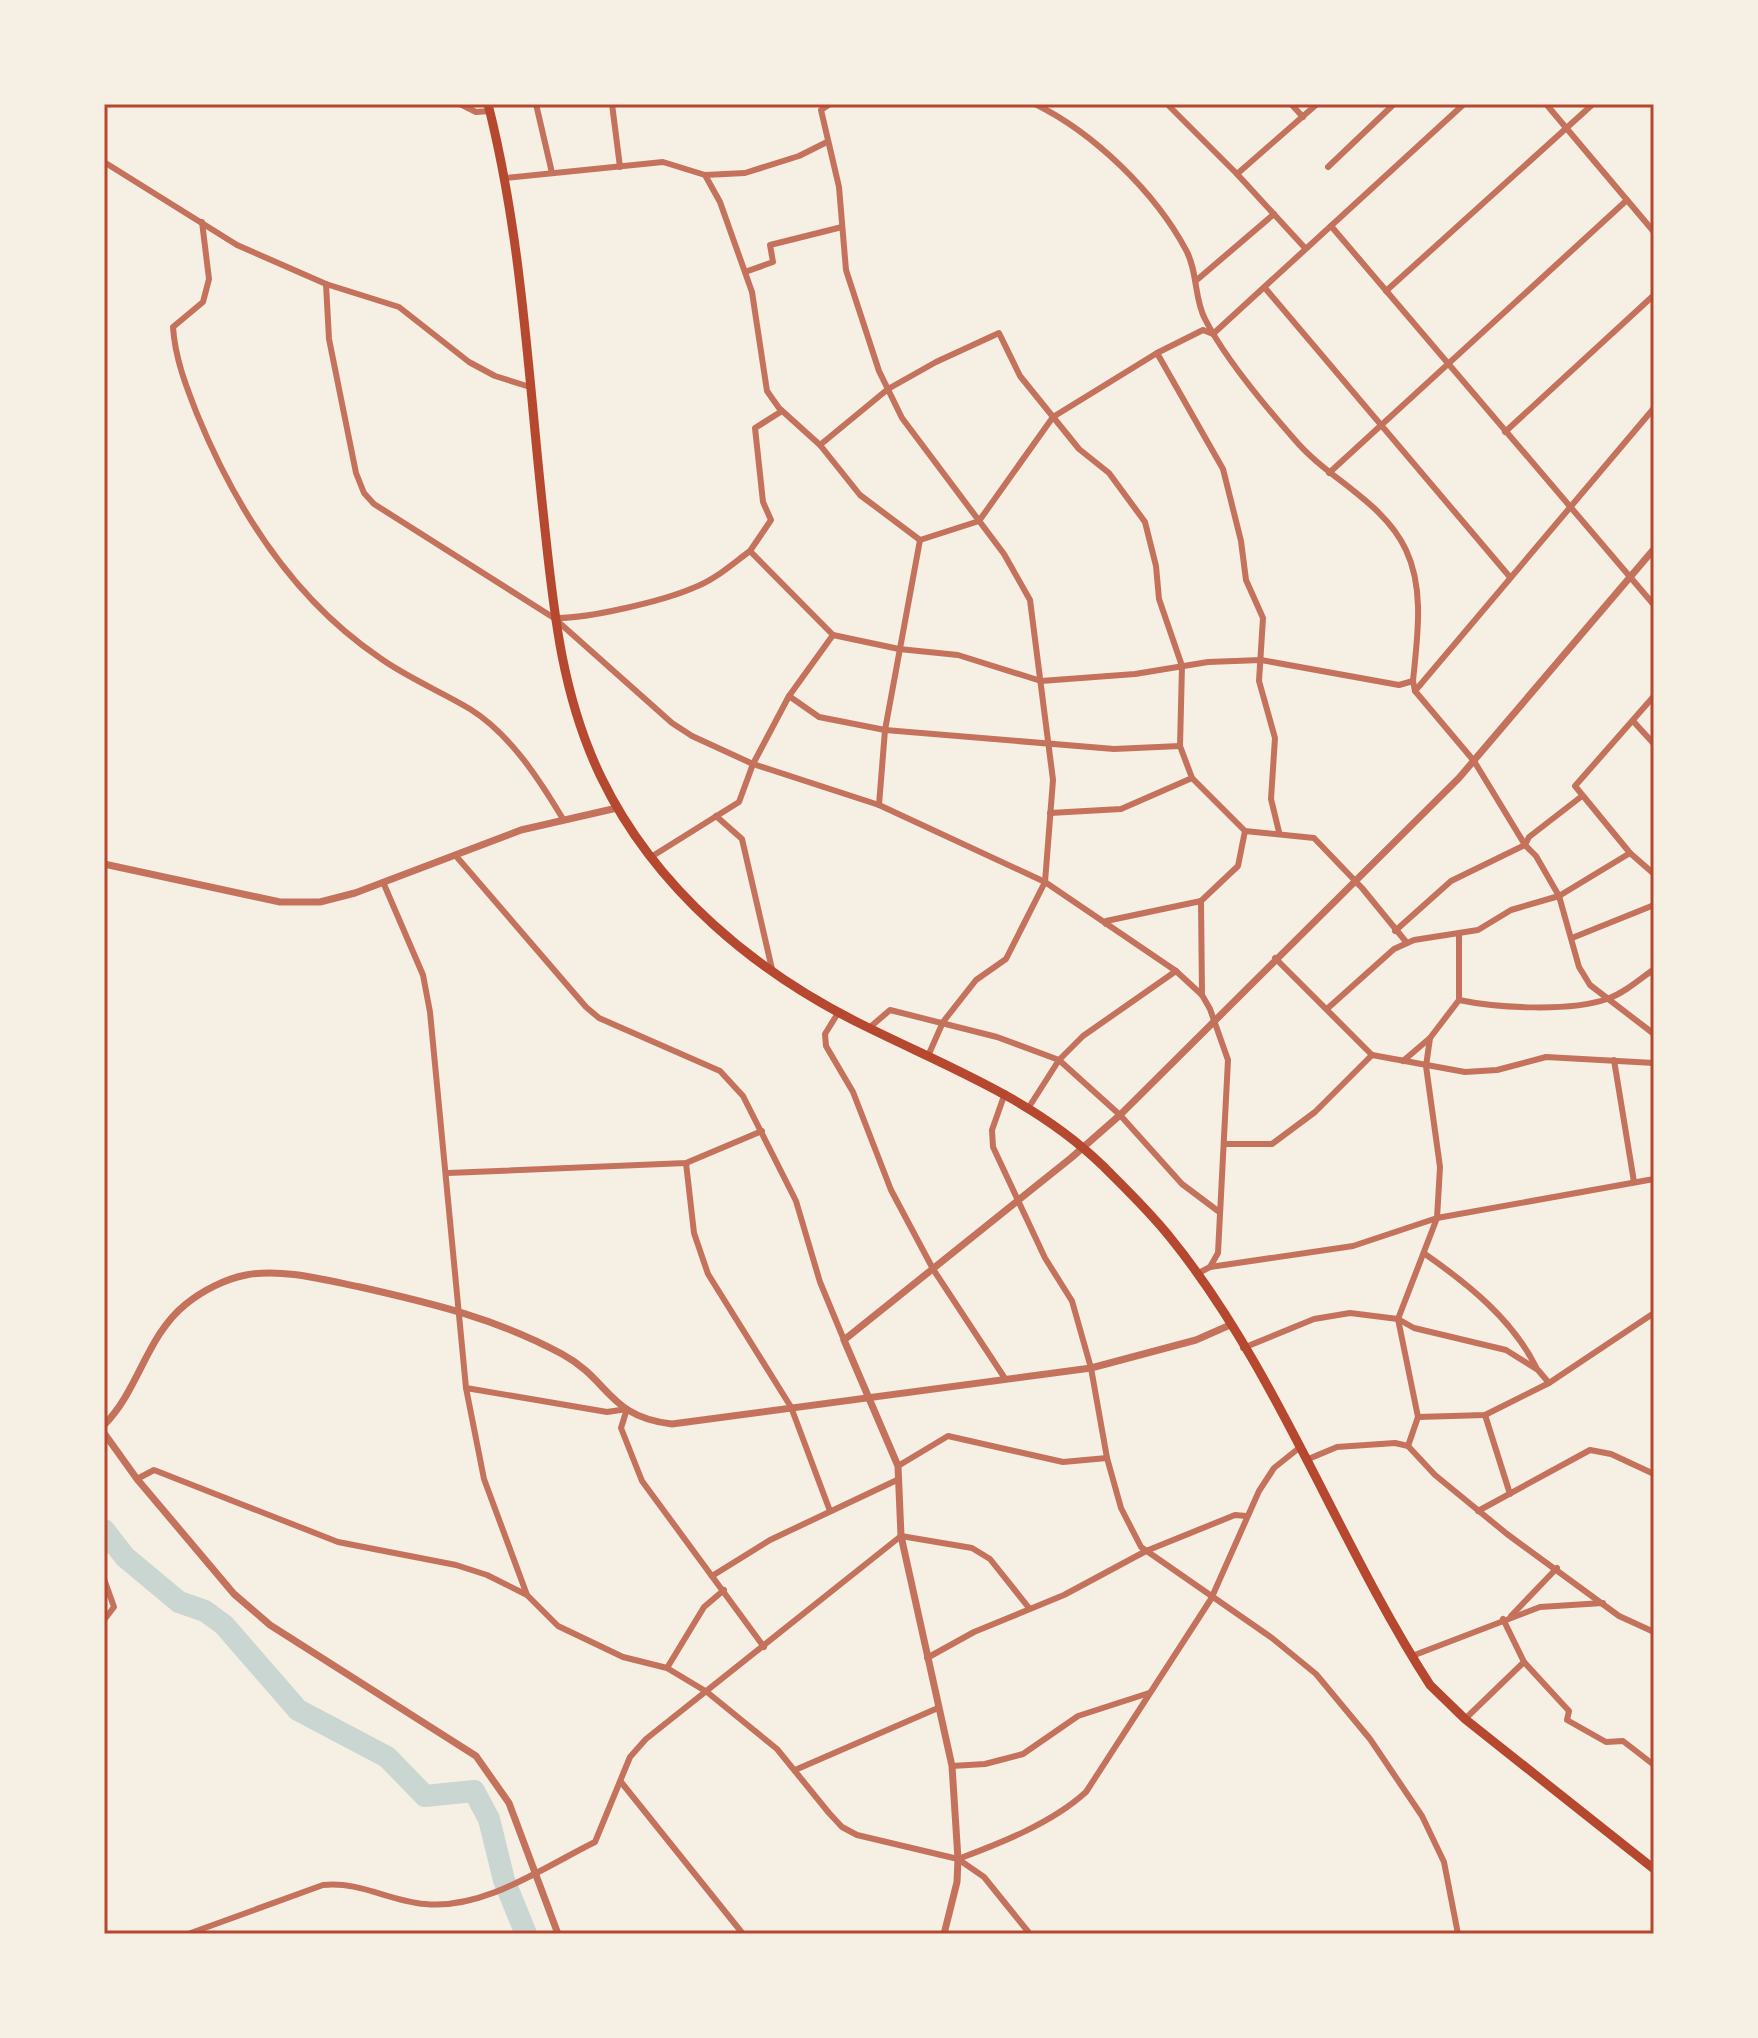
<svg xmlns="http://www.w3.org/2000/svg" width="1758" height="2038" font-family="Quicksand,sans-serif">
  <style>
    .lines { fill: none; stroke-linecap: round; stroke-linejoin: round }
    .river { stroke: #c9d6d2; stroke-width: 22 }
    .minor { stroke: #c5725c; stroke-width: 6 }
    .tertiary { stroke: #c5725c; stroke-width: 7 }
    .trunk { stroke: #b5482f; stroke-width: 9 }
    .neatline { fill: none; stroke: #b5482f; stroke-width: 3 }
  </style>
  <rect width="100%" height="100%" fill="#f6efe4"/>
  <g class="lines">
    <!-- river -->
    <polyline class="river" points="104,1530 125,1557 179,1602 205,1611 224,1625 298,1710 387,1757 425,1796 474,1791 489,1819 504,1880 526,1934"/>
    <!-- minor -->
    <g class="minor">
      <polyline points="460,104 476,112 490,111"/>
      <polyline points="536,104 552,173"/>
      <polyline points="612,104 620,167"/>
      <polyline points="830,104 821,110 839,187 846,270 879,371 902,418 1004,554 1030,600 1053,780 1045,882 1006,959 976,980 943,1022 928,1056"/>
      <path d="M 1035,104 C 1094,133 1155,192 1186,250 C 1198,272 1194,299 1205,319 C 1225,359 1265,406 1295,440 C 1328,479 1384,502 1406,550 C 1425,590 1417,639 1413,681"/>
      <polyline points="1167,104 1237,174 1317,104"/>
      <polyline points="1291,104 1303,117"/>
      <polyline points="1546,104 1654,232"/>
      <polyline points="104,162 237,245 326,284 399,307 469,362 495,376 530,387"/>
      <polyline points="1328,167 1394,104"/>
      <polyline points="1237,174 1305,248"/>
      <polyline points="705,175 720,202 752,292 767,391 779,408 820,445 860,495 920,540"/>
      <polyline points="506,178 663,162 705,175 745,173 799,156 827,142"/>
      <path d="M 202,222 L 209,279 L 203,302 L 173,327 C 175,358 186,386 197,414 C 236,509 294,600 380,658 C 408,678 440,691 470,709 C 510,734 539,779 563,819"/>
      <polyline points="1331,226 1654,605"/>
      <polyline points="745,272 773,262 770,245 842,227"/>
      <polyline points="1198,279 1274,214"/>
      <polyline points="326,284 329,339 356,473 364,493 374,504 554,618 672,723 692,736 753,764 879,805 1045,882 1176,971 1202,995 1210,1009 1228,1060 1218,1253 1210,1267 1197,1274"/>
      <polyline points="1265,288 1509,576"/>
      <polyline points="1386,291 1593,104"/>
      <polyline points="1157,353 1223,469 1241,541 1246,580 1263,618 1259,681 1275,738 1271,799 1279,832"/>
      <polyline points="1505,432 1654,295"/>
      <polyline points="820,445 888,389 936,362 999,333 1020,376 1079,449 1109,473 1145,522 1156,566 1159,599 1182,666 1180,746 1192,778 1245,831 1238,866 1201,901 1106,921 1106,924"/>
      <polyline points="1329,473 1627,200"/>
      <polyline points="750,551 771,520 763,502 755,428 782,411"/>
      <path d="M 554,618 C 587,619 663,601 693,588 C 715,580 732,564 750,551 L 833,635 L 899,649 L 958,655 L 1041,681 L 1135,674 L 1208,662 L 1261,660 L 1399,685 L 1413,681 L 1415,691 L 1474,761 L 1525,845 L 1536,856 L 1559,896 L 1579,967 L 1590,985 L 1654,1034"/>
      <polyline points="1415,691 1654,408"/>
      <polyline points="789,696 819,717 885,730 1114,749 1180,746"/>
      <polyline points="1654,696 1575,786 1630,853 1654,874"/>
      <polyline points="1633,721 1654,744"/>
      <polyline points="879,805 885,730 920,540 979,521 1053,417 1157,353 1203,330 1213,334 1464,104"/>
      <polyline points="1050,813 1121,809 1192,778"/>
      <polyline points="716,816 742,839 772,969"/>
      <polyline points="1245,831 1314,838 1362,888 1407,943"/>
      <polyline points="456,856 586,1007 599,1018 720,1071 743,1096 796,1201 820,1282 844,1340"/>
      <polyline points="651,857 739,802 753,764 789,696 833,635"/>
      <polyline points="383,882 423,975 430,1012 466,1388 484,1479 527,1595"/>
      <polyline points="1201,901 1202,995"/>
      <polyline points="1395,931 1451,881 1525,845 1529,837 1582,796"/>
      <polyline points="1572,938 1654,905"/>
      <polyline points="1275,958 1372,1055 1465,1072 1497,1070 1546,1057 1654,1063"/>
      <path d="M 1459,1000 C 1497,1008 1570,1012 1607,999 C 1624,993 1639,980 1654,969"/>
      <polyline points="1328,1008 1394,949 1414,940 1478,930 1511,910 1559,896 1630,853"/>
      <polyline points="838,1013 825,1034 826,1046 853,1092 891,1190 933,1269 1004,1377"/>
      <polyline points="869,1028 890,1010 997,1037 1059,1060 1120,1115 1182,1184 1218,1211"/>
      <polyline points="1614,1060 1634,1182"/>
      <polyline points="1403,1061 1430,1038"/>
      <polyline points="1005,1093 992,1130 993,1147 1045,1258 1072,1301 1091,1368 1107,1458 1121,1508 1141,1547 1272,1638 1316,1674 1370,1739 1422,1816 1444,1862 1458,1934"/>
      <polyline points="1029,1107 1059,1060 1083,1036 1176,971"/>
      <polyline points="1225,1144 1272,1144 1315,1112 1372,1055"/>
      <polyline points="686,1163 694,1233 708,1274 791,1407 830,1511"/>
      <polyline points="448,1173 686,1163 762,1131"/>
      <path d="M 1425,1254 C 1468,1284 1512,1319 1536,1367"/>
      <polyline points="1210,1267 1353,1246 1437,1218 1654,1179"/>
      <polyline points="1243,1348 1314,1319 1350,1313 1398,1319 1414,1328 1506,1350 1538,1370 1549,1383"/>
      <polyline points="466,1388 607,1412 627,1409 621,1428 642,1481 764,1647"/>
      <polyline points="1485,1415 1510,1494"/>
      <polyline points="1418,1417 1485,1415 1549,1383 1654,1313"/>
      <polyline points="1408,1446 1418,1417 1398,1319 1437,1218 1440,1167 1426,1066 1430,1038 1459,1000 1459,934"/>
      <polyline points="1306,1460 1337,1447 1395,1443 1408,1446 1435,1475 1507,1534 1619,1616 1654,1632"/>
      <polyline points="898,1466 948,1436 1063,1462 1107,1458"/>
      <polyline points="137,1479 154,1470 338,1542 456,1565 487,1575 527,1595 558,1626 623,1657 667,1668 707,1692 777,1749 829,1813 842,1827 857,1835 958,1859 984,1877 1030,1934"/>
      <polyline points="1478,1511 1590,1450 1611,1454 1654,1474"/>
      <polyline points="712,1576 770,1540 897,1480"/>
      <polyline points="104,1579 114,1607 104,1620"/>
      <polyline points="1511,1616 1557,1568"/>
      <polyline points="1503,1619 1524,1662 1569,1711 1567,1720 1606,1742 1623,1741 1654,1765"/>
      <polyline points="1412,1656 1540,1607 1603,1603"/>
      <polyline points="927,1658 974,1632 1064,1595 1146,1551 1235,1515 1246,1516"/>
      <polyline points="667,1668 704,1607 724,1590"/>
      <polyline points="1465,1719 1524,1662"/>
      <polyline points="952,1766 985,1764 1023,1754 1078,1716 1149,1693"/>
      <polyline points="795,1770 938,1708"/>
      <polyline points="621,1782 743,1934"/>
      <path d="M 958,1859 C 1001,1843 1052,1823 1086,1792 L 1211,1599 L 1259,1491 L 1274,1468 L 1299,1448"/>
      <path d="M 188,1934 L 323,1885 C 360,1881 389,1901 425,1904 C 484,1910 544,1867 595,1842 L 630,1757 L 646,1739 L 901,1536 L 972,1548 L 990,1559 L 1029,1608"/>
    </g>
    <!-- tertiary -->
    <g class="tertiary">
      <polyline points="104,864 280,902 320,902 355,893 521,830 617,808"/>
      <path d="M 104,1425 C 139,1390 146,1336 186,1304 C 202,1291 225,1279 246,1275 C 282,1268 325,1280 360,1287 C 431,1303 498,1319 562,1354 C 610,1380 608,1417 672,1424 L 1091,1368 L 1196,1340 L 1230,1325"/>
      <polyline points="104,1433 137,1479 234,1594 270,1625 476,1756 509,1803 558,1934"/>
      <polyline points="944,1934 957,1882 958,1859 952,1766 901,1536 898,1466 844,1340 1071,1158 1120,1115 1459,778 1654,549"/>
    </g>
    <!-- trunk -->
    <path class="trunk" d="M 488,104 C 522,238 528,374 543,511 C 553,604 560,692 601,777 C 655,889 757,974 867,1027 C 950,1068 1035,1100 1102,1165 C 1125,1188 1149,1211 1169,1236 C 1276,1367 1338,1543 1430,1685 L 1465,1719 L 1654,1869"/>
  </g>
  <!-- border -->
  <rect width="1758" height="2038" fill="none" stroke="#f6efe4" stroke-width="212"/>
  <rect x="106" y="106" width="1546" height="1826" class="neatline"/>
</svg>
